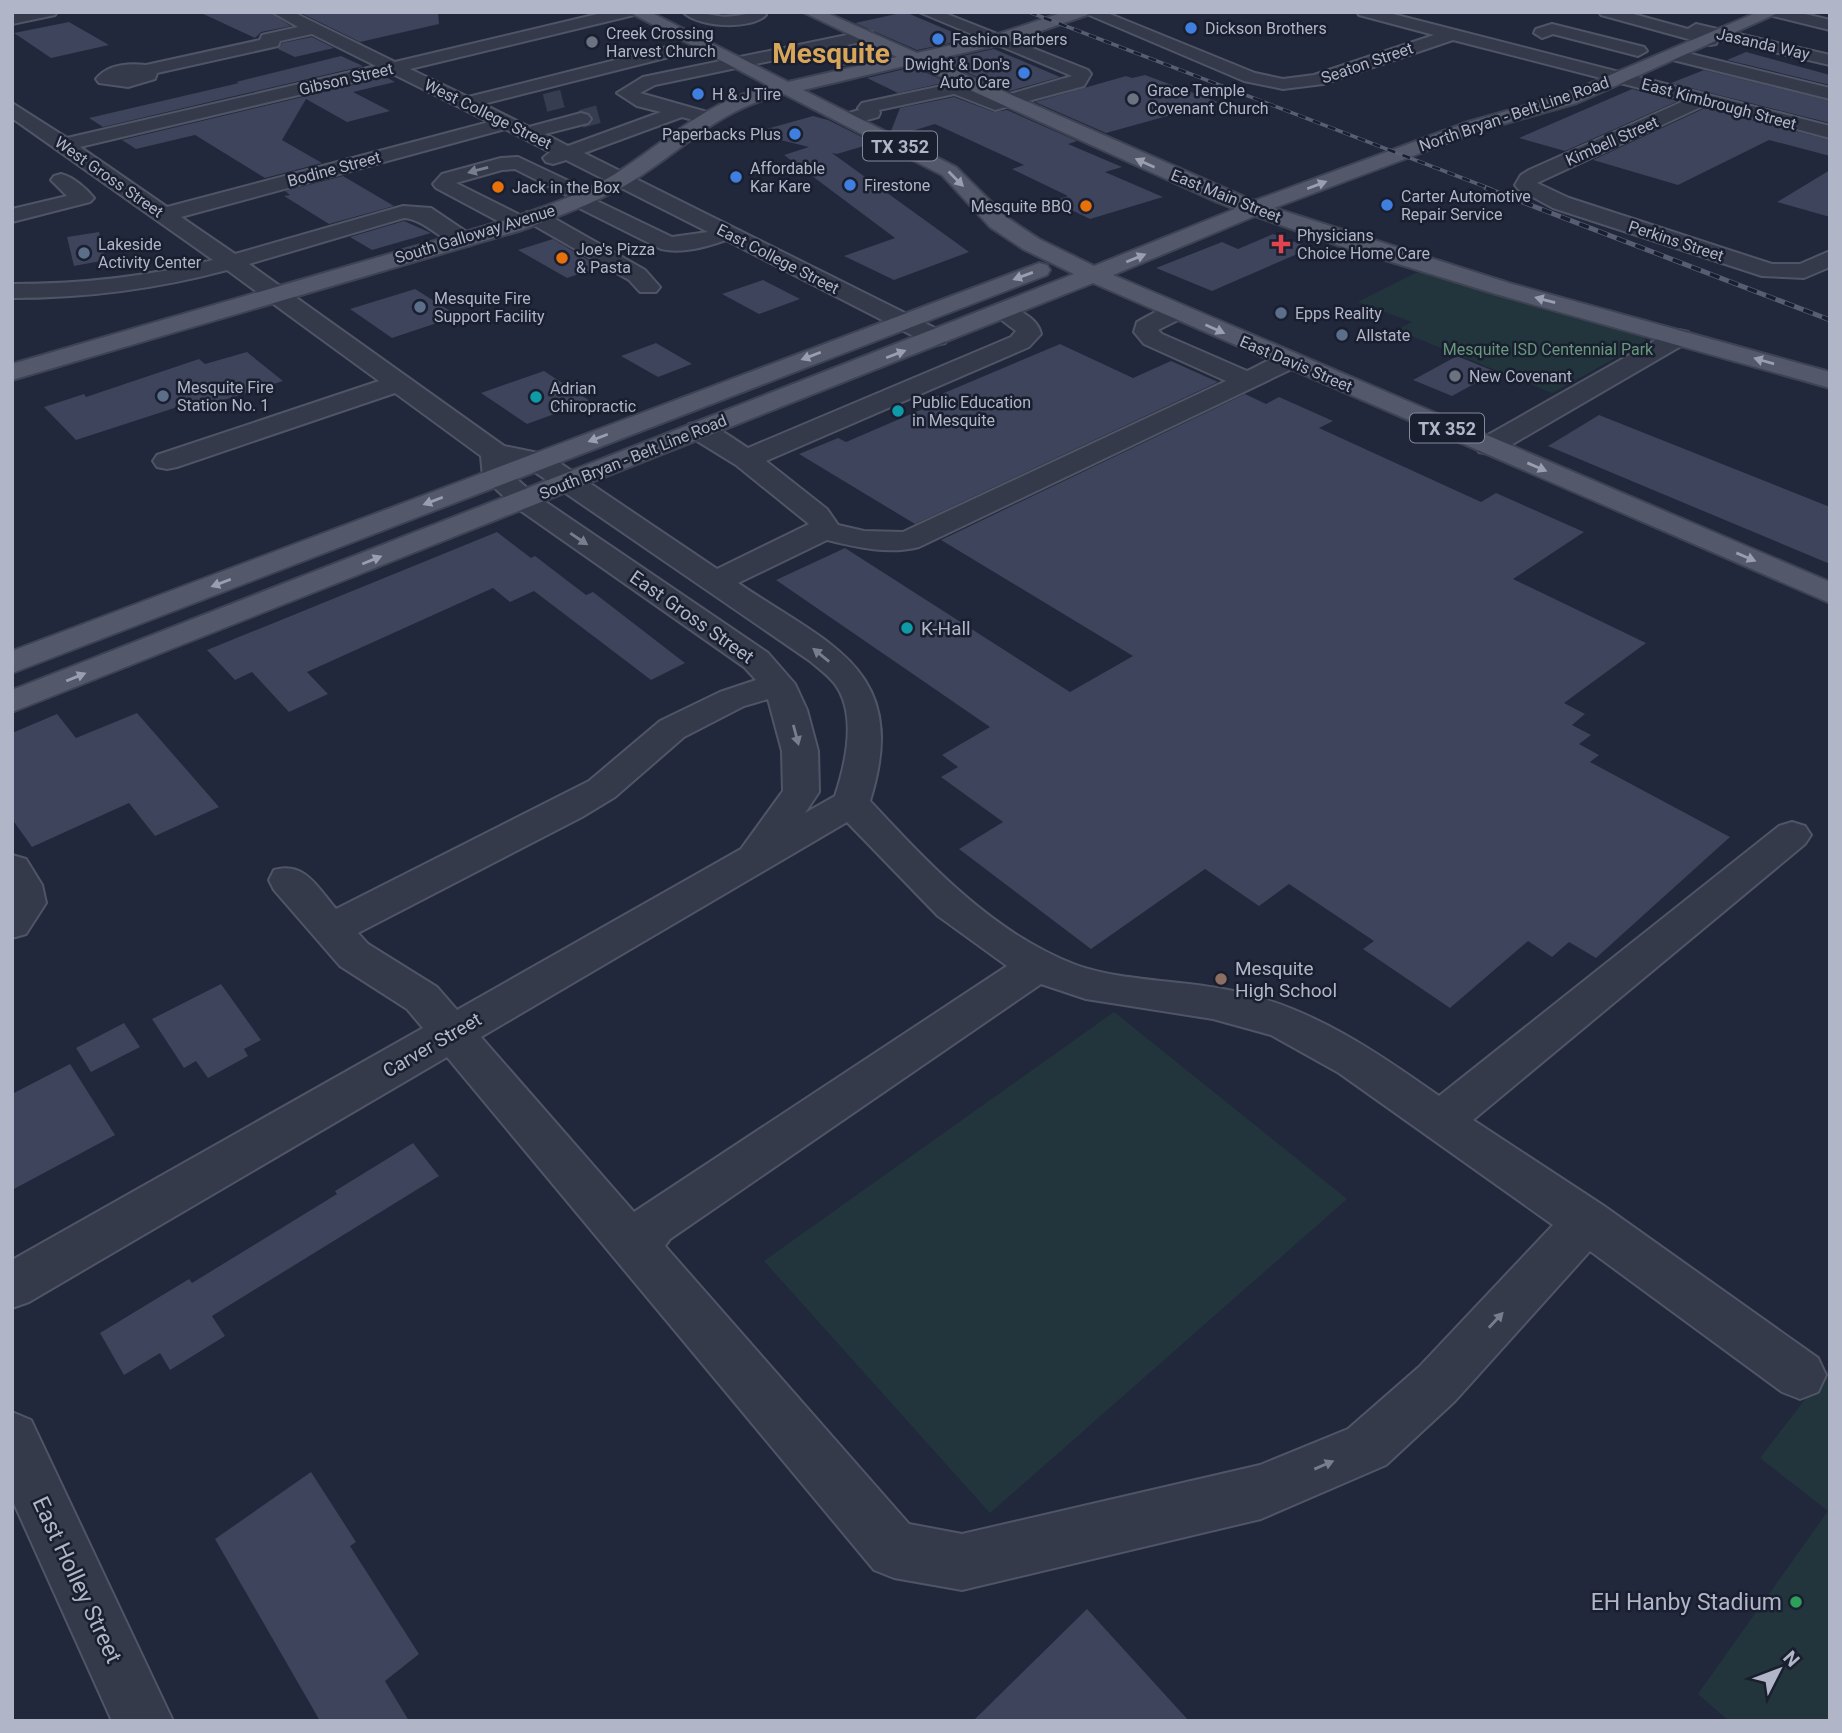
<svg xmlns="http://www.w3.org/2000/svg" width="1842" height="1733" font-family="Roboto,sans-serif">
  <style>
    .green { fill: #23353c }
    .building { fill: #3d445b }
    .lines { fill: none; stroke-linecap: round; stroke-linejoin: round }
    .minor-tunnel { stroke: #363d50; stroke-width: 18; stroke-dasharray: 18 9; stroke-linecap: butt }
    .minor-casing { stroke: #505566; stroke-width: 4 }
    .major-casing { stroke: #3e4354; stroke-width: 4 }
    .minor { fill: #353a4b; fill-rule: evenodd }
    .major { fill: #53596b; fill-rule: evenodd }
    .rail-far1-casing { stroke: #575d72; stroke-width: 3.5 }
    .rail-casing { stroke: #575d72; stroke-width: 5 }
    .rail-far1 { stroke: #1a1f30; stroke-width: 2.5; stroke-dasharray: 8; stroke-linecap: butt }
    .rail { stroke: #1a1f30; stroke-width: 3.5; stroke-dasharray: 10; stroke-linecap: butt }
    .oneway { fill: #999eb0 }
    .oneway2 { fill: #797e8f }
    .shop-dot { fill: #3f7fe0; stroke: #1a1f30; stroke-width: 2.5 }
    .worship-dot { fill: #6b7280; stroke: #1a1f30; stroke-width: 2.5 }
    .food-dot { fill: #e8710a; stroke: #1a1f30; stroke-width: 2.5 }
    .health-dot { fill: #e0444e; stroke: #1a1f30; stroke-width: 2.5 }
    .service-dot { fill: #5c6f8a; stroke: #1a1f30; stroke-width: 2.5 }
    .culture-dot { fill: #0f9aa8; stroke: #1a1f30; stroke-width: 2.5 }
    .education-dot { fill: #8d6e63; stroke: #1a1f30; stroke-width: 2.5 }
    .leisure-dot { fill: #2e9e5b; stroke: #1a1f30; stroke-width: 2.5 }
    .labels { text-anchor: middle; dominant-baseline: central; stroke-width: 5; stroke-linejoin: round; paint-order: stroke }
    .far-poi-label { font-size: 16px; fill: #b0b5c7; stroke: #1a1f30; text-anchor: start }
    .far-street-label { font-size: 16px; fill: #b0b5c7; stroke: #1a1f30 }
    .far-park-label { font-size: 16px; fill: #66997b; stroke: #1a1f30 }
    .shield { fill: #1a1f30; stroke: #83889a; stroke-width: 2 }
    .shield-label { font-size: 18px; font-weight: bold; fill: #b0b5c7 }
    .street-label { font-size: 19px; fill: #b0b5c7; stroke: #1a1f30 }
    .poi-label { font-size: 19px; fill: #b0b5c7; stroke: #1a1f30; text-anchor: start }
    .near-street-label { font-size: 23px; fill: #b0b5c7; stroke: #1a1f30 }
    .near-poi-label { font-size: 23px; fill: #b0b5c7; stroke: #1a1f30; text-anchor: end }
    .far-town-label { font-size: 28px; font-weight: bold; fill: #d7a65b; stroke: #1a1f30 }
  </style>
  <rect width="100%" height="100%" fill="#21283b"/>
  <!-- green -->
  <g class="green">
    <polygon points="1418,272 1636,334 1644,337 1646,341 1552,393 1397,330 1412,322 1358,302"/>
    <polygon points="1114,1012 1347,1199 990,1513 764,1261"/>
    <polygon points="1830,1367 1830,1721 1729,1721 1698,1694 1828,1511 1760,1458"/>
  </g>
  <!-- building -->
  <g class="building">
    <polygon points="199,12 269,12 291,26 261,32 255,38"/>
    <polygon points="299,12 438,12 439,24 360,42"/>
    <polygon points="905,12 957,34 969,39 917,50 855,23"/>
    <polygon points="69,22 109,45 51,58 14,33"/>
    <polygon points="312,37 334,48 295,57 278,49 282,43"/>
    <polygon points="864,44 889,56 844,66 818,54"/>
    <polygon points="994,49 1060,77 1010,91 940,61"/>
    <polygon points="1746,52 1830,75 1830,85 1727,60"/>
    <polygon points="341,56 363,66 103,127 89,118 239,83 236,82"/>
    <polygon points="913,67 947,82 898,93 867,78"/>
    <polygon points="1704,70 1830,101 1830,123 1671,83"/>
    <polygon points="1145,75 1218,102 1106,133 1035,102 1126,76 1132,78"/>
    <polygon points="386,77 395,82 353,92 390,111 347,122 306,99 282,140 322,163 265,178 195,135 136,149 122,140"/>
    <polygon points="1632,89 1678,101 1565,151 1519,138"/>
    <polygon points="954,97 994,112 1007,110 1077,141 1068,144 1122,167 1105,172 1163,197 1090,219 1053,201 1068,196 1012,169 1024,165 935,124 899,135 891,131 900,108"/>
    <polygon points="1705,108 1830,140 1830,156 1769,140 1678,185 1593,160"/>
    <polygon points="813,116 828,120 874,143 837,154 832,153 969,252 894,280 844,256 895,238 784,155 809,147 752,133"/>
    <polygon points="1830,170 1830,217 1777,202"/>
    <polygon points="343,176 394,206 329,224 284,196 290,195 285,191"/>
    <polygon points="404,221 431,233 372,250 350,237"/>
    <polygon points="99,232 106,260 74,266 67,237"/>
    <polygon points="1273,234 1311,248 1212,291 1156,268 1222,242 1238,249"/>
    <polygon points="553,239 600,267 567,278 518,250"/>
    <polygon points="763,280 800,299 759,314 722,294"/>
    <polygon points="415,289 458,316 392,338 350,309"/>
    <polygon points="656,343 692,364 658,377 621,356"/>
    <polygon points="1060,344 1133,378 1171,361 1218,382 915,524 799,454 838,438 846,442 925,408 918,404"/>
    <polygon points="247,352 283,381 202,407 196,401 76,440 44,407 84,394 86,397 199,359 205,364"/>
    <polygon points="1457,356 1496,372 1452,396 1413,380"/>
    <polygon points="544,371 590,401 527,424 481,393"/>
    <polygon points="1245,394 1266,404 1279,397 1333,421 1319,428 1481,502 1496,493 1584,532 1513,579 1646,643 1564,703 1585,714 1572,725 1591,735 1579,744 1599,755 1590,762 1730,837 1596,958 1569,942 1552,957 1528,941 1450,1008 1363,949 1374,941 1289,884 1259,906 1205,869 1091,949 959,849 1003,822 941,777 958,767 942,755 990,727 776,580 845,548 1070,692 1133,656 941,540"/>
    <polygon points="1599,415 1830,507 1830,564 1548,446"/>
    <polygon points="497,532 531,558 535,556 586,595 593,592 685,663 651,680 534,591 510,602 493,588 307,672 328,694 289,712 252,672 235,680 207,650"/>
    <polygon points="137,713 219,807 155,836 129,803 32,847 12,819 12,733 57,714 76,738"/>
    <polygon points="221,984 261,1040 244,1049 248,1056 208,1078 196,1061 184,1068 152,1019"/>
    <polygon points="124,1023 140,1047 91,1072 76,1048"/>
    <polygon points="70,1064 115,1135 12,1190 12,1094"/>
    <polygon points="413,1143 439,1176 212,1316 225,1336 170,1370 160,1353 124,1375 100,1333 189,1279 192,1283 337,1194 335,1191"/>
    <polygon points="311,1472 356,1542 350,1546 419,1654 385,1681 409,1721 320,1721 215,1539"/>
    <polygon points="1087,1609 1189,1721 973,1721"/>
  </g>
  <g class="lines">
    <!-- minor-tunnel -->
    <g class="minor-tunnel">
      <polyline points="545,103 568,97"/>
      <polyline points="581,119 603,113"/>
    </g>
    <defs>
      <g id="minor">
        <polygon points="22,12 57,12 55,15 12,24 12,14"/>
        <path d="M 272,12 L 293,12 L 395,62 L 606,12 L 636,12 L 634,15 L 410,69 L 468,97 L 667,47 L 673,48 L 676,52 L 673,56 L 483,104 L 529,127 L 581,113 L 588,115 L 591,119 L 588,123 L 545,134 L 568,146 L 661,112 L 637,106 L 617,93 L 643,77 L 866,31 L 872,32 L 874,36 L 866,41 L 655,85 L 640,93 L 714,114 L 717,118 L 707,124 L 682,117 L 584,153 L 945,333 L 948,338 L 945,343 L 936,345 L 927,343 L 726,240 C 706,247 682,254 661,249 L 573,205 L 569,201 L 572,198 L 515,169 L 502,170 L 456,183 L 524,217 L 527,212 L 543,212 L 645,270 L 660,287 L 656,292 L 640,292 L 629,280 L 530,223 L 527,228 L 511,228 L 436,188 L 433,184 L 442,174 L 501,158 L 518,157 L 594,193 L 598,197 L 595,200 L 672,237 L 708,232 L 566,160 L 553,164 L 546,162 L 543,158 L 550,152 L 505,129 L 181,217 L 235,254 L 403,206 L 431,208 L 471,235 L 474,240 L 471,245 C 447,251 430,220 404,218 L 249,264 L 504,446 L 548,455 L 717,569 L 809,524 L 736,465 L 689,436 L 685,430 L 689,424 C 711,419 730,437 748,448 L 1011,337 L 1016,331 L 991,312 L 994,307 C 1011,303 1038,317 1041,334 L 1029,347 L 766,461 L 827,509 L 838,525 L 864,531 L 903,532 L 1226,381 L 1144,344 L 1134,332 L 1137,322 C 1152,314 1167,303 1184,307 L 1187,312 L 1184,317 L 1158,330 L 1162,334 L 1247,371 C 1263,364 1280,351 1298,356 L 1302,361 L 1298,366 L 919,547 C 888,555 856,547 827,540 L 738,583 C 831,646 911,669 870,801 C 930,865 992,933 1076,965 C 1123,982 1187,980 1238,992 C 1314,1009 1377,1052 1439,1096 L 1779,826 L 1792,822 L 1805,826 L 1811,835 L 1805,844 L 1473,1120 L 1604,1206 L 1818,1358 L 1826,1375 L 1818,1392 L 1800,1399 L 1782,1392 L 1590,1251 L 1455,1401 L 1386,1465 L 1261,1519 L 962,1590 L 894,1578 L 874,1570 L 447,1057 L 29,1302 L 12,1308 L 12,1260 L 423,1028 L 407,1009 L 340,966 L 274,890 L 269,880 L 274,870 C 305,861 318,888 336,909 L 589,781 L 660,721 L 720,692 L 756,680 L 744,667 L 514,506 L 483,477 L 481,456 L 395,393 L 177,467 L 167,469 L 157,467 L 153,461 L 157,455 L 379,381 L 227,270 C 156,289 86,298 12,298 L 12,284 C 80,284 147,277 213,260 L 12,118 L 12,103 L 67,138 L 376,66 L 312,34 L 280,41 L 278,46 L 157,73 L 155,79 L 128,87 L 99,83 L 96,79 C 108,64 128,63 146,65 L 260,40 L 262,35 L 298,27 ZM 391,73 L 489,122 L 167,207 L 80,147 ZM 510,464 L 529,468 L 810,661 C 818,668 828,675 835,684 C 857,714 846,763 835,796 L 805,813 L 819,792 L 818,751 L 807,710 L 795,684 L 768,653 L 534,494 L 511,474 ZM 768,699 L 782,751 L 783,791 L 741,849 L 457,1010 L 437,987 L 368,944 L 358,933 L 582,817 L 615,797 L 684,737 L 744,706 ZM 847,822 L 938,916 L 1007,966 L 634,1212 L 481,1037 ZM 1041,984 L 1086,999 L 1213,1019 L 1271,1035 L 1339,1073 L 1553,1225 L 1419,1367 L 1348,1429 L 1260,1465 L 962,1534 L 909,1524 L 665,1246 L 670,1239 Z"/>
        <path d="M 683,12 C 696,12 706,14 718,16 C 731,19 750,12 764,12 L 766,15 C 751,30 699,28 683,12 Z"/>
        <polygon points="919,12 942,12 1088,70 1091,74 1084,86 995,110 954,94 879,110 880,113 878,117 849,125 842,123 839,119 842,115 859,110 858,108 862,103 974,79 983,84 975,89 996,98 1072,76"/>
        <polygon points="1082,12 1105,12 1255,73 1283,79 1314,75 1434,35 1359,15 1357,12 1385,12 1830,126 1830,138 1705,105 1537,183 1569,198 1772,264 1800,264 1830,251 1830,267 1804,278 1762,276 1553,208 1518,189 1515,185 1521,175 1529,170 1686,100 1453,40 1323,84 1283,89 1244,81"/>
        <polygon points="1599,12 1626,12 1688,29 1696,24 1830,55 1830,65 1718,39 1716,44 1710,45 1601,15"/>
        <polygon points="1767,12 1797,12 1830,20 1830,30 1769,15"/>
        <polygon points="1552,24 1644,47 1647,51 1638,56 1553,34 1542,38 1534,33 1536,29"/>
        <polygon points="1675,50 1830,88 1830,99 1669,59 1666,55"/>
        <path d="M 61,174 C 73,177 86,188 94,198 L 90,202 L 12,222 L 12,209 L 67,196 L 51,180 L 54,176 Z"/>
        <polygon points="1679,330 1688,332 1691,337 1688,342 1499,452 1489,454 1479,452 1475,446 1479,440 1670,332"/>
        <polygon points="12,855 26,859 42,885 46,903 26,934 12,938"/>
        <polygon points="12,1412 31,1420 173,1721 112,1721 12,1499"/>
      </g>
      <g id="major">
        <path d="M 629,12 L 650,12 L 788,82 L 897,57 L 803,12 L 825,12 L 917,53 L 992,36 L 1064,12 L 1089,12 L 1087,15 L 1003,44 L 932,60 L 1254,201 L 1468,122 L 1563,95 L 1758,12 L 1780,12 L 1577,103 L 1482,130 L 1274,208 L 1512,284 L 1830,372 L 1830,388 L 1496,294 L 1346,248 L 1255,216 L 1113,275 L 1830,582 L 1830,603 L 1093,283 L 12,712 L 12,690 L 1074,274 L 1023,249 L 990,227 L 942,175 L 784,94 C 714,110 684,151 626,185 C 593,204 558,216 522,230 L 12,380 L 12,364 L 506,220 C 543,207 582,195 615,174 C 666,141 709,100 769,86 ZM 913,64 L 1217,202 L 1235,209 L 1094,266 L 1039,239 L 1006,217 L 956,167 L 803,90 Z"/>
        <polygon points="1039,263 1047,265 1050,270 1047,275 12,673 12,651"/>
      </g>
    </defs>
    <!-- minor casing -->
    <use href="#minor" class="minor-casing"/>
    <!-- major casing -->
    <use href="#major" class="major-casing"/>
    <!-- minor -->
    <use href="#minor" class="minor"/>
    <!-- major -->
    <use href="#major" class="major"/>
    <defs>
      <polyline id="rail-far1" points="1029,12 1491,189"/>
      <polyline id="rail" points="1486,188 1830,320"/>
    </defs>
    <!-- rail-far1 casing -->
    <use href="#rail-far1" class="rail-far1-casing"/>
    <!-- rail casing -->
    <use href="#rail" class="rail-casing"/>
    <!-- rail-far1 -->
    <use href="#rail-far1" class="rail-far1"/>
    <!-- rail -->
    <use href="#rail" class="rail"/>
  </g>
  <!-- one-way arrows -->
  <defs><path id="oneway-solid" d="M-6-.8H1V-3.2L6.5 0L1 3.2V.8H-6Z" transform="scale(1.75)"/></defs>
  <g class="oneway">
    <use href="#oneway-solid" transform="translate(1145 163) rotate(-156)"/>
    <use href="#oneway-solid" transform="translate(956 179) rotate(45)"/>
    <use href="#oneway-solid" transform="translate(1317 185) rotate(-21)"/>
    <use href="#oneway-solid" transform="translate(1136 258) rotate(-22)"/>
    <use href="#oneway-solid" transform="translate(1023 276) rotate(160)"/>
    <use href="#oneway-solid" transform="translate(1545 300) rotate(-165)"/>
    <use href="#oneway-solid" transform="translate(1215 329) rotate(24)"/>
    <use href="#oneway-solid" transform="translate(896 354) rotate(-21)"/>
    <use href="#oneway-solid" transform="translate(811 356) rotate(159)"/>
    <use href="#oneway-solid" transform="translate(1764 361) rotate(-164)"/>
    <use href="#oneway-solid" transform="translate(598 438) rotate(159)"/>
    <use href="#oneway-solid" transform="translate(1537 467) rotate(23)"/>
    <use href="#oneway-solid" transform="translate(433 501) rotate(159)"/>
    <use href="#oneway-solid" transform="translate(1746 557) rotate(23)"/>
    <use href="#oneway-solid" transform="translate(372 560) rotate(-22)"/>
    <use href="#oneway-solid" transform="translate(221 583) rotate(159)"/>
    <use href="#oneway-solid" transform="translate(76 677) rotate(-22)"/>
  </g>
  <g class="oneway2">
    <use href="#oneway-solid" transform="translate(478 170) rotate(165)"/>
    <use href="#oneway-solid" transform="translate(579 539) rotate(34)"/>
    <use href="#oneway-solid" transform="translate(821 655) rotate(-141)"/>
    <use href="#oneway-solid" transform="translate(796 735) rotate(75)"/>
    <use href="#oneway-solid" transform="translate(1496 1320) rotate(-47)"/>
    <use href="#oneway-solid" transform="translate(1324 1465) rotate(-23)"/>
  </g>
  <!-- markers -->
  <g class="shop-dot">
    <circle cx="1191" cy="28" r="7"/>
    <circle cx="938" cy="39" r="7"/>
    <circle cx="1024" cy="73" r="7"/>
    <circle cx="698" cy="94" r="7"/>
    <circle cx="795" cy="134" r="7"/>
    <circle cx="736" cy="177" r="7"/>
    <circle cx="850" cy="185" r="7"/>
    <circle cx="1387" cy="205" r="7"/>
  </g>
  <g class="worship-dot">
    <circle cx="592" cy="42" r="7"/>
    <circle cx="1133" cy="99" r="7"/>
    <circle cx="1455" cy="376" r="7"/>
  </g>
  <g class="food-dot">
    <circle cx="498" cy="187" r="7"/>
    <circle cx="1086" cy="206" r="7"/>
    <circle cx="562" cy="258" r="7"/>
  </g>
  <path class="health-dot" d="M1277.5 233.5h7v7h7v7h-7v7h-7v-7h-7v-7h7z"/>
  <g class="service-dot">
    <circle cx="84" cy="253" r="7"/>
    <circle cx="420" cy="307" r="7"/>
    <circle cx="1281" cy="313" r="7"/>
    <circle cx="1342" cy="335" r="7"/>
    <circle cx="163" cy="396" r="7"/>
  </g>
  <g class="culture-dot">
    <circle cx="536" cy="397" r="7"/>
    <circle cx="898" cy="411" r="7"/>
    <circle cx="907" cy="628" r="7"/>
  </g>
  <circle class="education-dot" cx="1221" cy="979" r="7"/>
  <circle class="leisure-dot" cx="1796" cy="1602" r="7"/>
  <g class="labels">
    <!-- far-poi labels -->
    <g class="far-poi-label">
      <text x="1205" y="28">Dickson Brothers</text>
      <text x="606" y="33">Creek Crossing<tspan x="606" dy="18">Harvest Church</tspan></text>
      <text x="952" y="39">Fashion Barbers</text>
      <text x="1010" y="64" text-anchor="end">Dwight &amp; Don's<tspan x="1010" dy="18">Auto Care</tspan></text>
      <text x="1147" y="90">Grace Temple<tspan x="1147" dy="18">Covenant Church</tspan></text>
      <text x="712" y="94">H &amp; J Tire</text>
      <text x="781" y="134" text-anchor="end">Paperbacks Plus</text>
      <text x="750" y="168">Affordable<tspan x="750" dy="18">Kar Kare</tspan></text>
      <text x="864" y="185">Firestone</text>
      <text x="512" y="187">Jack in the Box</text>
      <text x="1401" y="196">Carter Automotive<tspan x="1401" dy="18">Repair Service</tspan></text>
      <text x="1072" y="206" text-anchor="end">Mesquite BBQ</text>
      <text x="1297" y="235">Physicians<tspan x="1297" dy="18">Choice Home Care</tspan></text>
      <text x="98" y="244">Lakeside<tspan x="98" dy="18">Activity Center</tspan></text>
      <text x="576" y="249">Joe's Pizza<tspan x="576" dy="18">&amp; Pasta</tspan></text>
      <text x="434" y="298">Mesquite Fire<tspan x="434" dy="18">Support Facility</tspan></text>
      <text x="1295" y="313">Epps Reality</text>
      <text x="1356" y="335">Allstate</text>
      <text x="1469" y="376">New Covenant</text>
      <text x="177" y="387">Mesquite Fire<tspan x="177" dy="18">Station No. 1</tspan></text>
      <text x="550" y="388">Adrian<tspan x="550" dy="18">Chiropractic</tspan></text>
      <text x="912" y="402">Public Education<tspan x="912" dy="18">in Mesquite</tspan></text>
    </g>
    <!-- far-street labels -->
    <g class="far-street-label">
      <text transform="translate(1763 44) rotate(13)">Jasanda Way</text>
      <text transform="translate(1367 63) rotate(-19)">Seaton Street</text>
      <text transform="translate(346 79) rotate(-13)">Gibson Street</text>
      <text transform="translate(1719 104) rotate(15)">East Kimbrough Street</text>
      <text transform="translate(488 114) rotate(26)">West College Street</text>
      <text transform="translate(1514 114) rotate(-19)">North Bryan - Belt Line Road</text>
      <text transform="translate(1612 141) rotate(-24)">Kimbell Street</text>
      <text transform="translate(334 169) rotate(-15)">Bodine Street</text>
      <text transform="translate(109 177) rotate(35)">West Gross Street</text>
      <text transform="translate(1226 196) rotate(22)">East Main Street</text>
      <text transform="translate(475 234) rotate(-17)">South Galloway Avenue</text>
      <text transform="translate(1676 241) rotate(18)">Perkins Street</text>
      <text transform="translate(778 259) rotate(27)">East College Street</text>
      <text transform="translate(1296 364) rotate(23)">East Davis Street</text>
      <text transform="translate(633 457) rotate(-22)">South Bryan - Belt Line Road</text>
    </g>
    <!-- far-park labels -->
    <g class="far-park-label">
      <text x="1548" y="349">Mesquite ISD Centennial Park</text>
    </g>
    <!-- shield labels -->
    <g class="shield">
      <rect x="863" y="131.5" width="74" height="29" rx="5"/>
      <rect x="1410" y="413.5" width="74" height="29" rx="5"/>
    </g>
    <g class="shield-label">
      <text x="900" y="146">TX 352</text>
      <text x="1447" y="428">TX 352</text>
    </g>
    <!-- street labels -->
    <g class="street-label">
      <text transform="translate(692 617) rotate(35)">East Gross Street</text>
      <text transform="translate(432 1045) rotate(-30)">Carver Street</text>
    </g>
    <!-- poi labels -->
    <g class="poi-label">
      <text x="921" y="628">K-Hall</text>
      <text x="1235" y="968">Mesquite<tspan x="1235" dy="22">High School</tspan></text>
    </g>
    <!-- near-street labels -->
    <g class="near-street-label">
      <text transform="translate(77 1580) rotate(65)">East Holley Street</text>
    </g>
    <!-- near-poi labels -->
    <g class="near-poi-label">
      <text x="1782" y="1602">EH Hanby Stadium</text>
    </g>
    <!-- far-town labels -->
    <g class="far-town-label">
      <text x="831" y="53">Mesquite</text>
    </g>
  </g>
  <!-- border -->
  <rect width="1842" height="1733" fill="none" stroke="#b0b5c7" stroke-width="28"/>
  <!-- north arrow -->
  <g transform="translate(1779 1670) rotate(48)" stroke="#1a1f30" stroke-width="5" paint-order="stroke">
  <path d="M0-5L12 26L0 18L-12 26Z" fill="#b0b5c7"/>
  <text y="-10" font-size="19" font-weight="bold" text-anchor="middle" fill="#b0b5c7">N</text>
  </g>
</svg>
